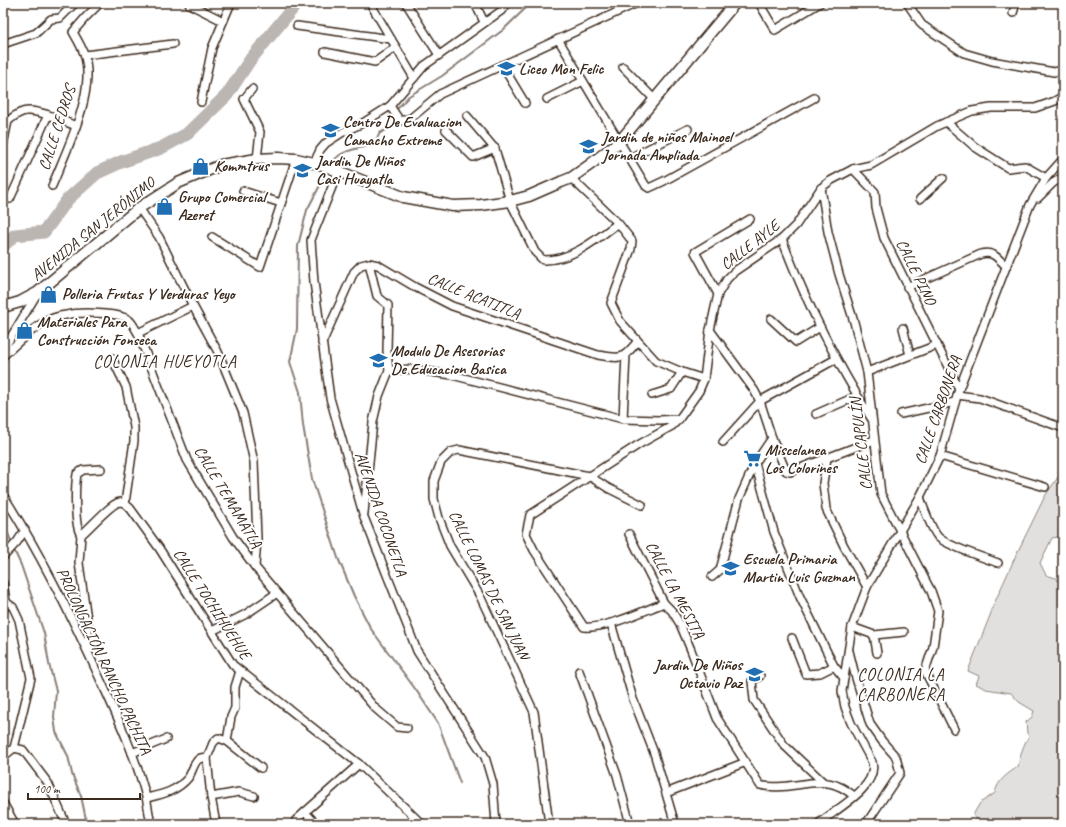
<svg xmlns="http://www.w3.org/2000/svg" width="1066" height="827" font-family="Caveat,sans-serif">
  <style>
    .green { fill: #e2e0de; stroke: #8e857e }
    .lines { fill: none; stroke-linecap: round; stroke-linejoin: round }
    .stream { stroke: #887e77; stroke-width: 2 }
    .river { stroke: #bcb6b3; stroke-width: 13 }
    .street-casing { stroke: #3b2a1e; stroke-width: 10 }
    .secondary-casing { stroke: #3b2a1e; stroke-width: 13 }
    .street { stroke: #fff; stroke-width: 7 }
    .secondary { stroke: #fff; stroke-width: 10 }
    .labels { text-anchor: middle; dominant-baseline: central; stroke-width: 4; stroke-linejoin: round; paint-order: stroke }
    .poi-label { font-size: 16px; font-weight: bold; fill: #3b2a1e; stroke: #fff; text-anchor: start }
    .street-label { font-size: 16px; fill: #3b2a1e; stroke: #fff }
    .neighbourhood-label { font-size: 17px; letter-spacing: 1px; fill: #3b2a1e; stroke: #fff }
  </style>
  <rect width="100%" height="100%" fill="#fff"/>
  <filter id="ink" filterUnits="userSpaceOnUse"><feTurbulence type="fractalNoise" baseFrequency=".025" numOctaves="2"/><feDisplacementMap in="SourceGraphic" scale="8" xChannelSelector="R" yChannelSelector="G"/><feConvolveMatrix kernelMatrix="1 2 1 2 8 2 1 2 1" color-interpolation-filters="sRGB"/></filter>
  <g filter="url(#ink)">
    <!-- green -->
    <path class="green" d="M 1063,470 L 1063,490 L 1058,496 L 1059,506 L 1063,512 L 1063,536 L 1052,538 L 1040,563 L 1046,575 L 1059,579 L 1063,585 L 1063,824 L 976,824 L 977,820 L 973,815 L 980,803 L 995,793 C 997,781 1008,773 1018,767 C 1020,756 1023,745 1029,736 L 1027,733 L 1026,722 L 1032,717 L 1034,711 L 1019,702 L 1011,693 L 986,689 L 976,684 L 979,676 L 968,671 L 991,613 L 991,609 L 993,608 L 993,606 L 1017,553 L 1045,496 Z"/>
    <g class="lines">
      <!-- stream -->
      <g class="stream">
        <polyline points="398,108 409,96 442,76 503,30 531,3"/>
        <path d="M 333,162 C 340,150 360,148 373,145 L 380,133 L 386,130 L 391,118"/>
        <polyline points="325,176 307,210 298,246 297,329 290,362 300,392 303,425 312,479 338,558 354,596 371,629 416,690 438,723 460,783"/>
        <polyline points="3,520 12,544"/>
        <polyline points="13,548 21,565 44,633 49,664 56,691 54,717 56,732 68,756 72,774 81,796 87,824"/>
        <polyline points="1062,824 1063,823"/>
      </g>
      <!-- river -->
      <polyline class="river" points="3,246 15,235 44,232 68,199 97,173 121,162 161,148 187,134 227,95 250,60 297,3"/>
      <defs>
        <g id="street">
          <polyline points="370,3 414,78"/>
          <polyline points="406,3 439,55"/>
          <polyline points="475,3 484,22"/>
          <polyline points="759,3 775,30 820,3"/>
          <polyline points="907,3 922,25 964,53 992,61 1037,69 1054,72 1063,70"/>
          <polyline points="189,4 223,21"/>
          <polyline points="1013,13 1016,3"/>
          <polyline points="297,26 391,39"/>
          <polyline points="558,39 646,186 649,188 664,181 814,98"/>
          <polyline points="3,44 36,33 51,19 60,18 75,3"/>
          <polyline points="325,52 375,62 396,47"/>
          <polyline points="85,55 173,44"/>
          <polyline points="502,65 525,103"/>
          <polyline points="623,67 654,99"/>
          <polyline points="252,89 244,99 260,132 257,159"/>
          <polyline points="547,99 583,81"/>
          <polyline points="201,102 212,48 231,3"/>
          <polyline points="390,106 400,121 411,118 440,94 637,3"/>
          <path d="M 467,116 L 495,149 L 510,201 L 535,252 L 543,260 C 571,261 597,239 618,223"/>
          <polyline points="946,122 975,147 1008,168 1025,166 1046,178"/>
          <polyline points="446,130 473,157 495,148"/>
          <path d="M 3,145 L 8,121 C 13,117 20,111 27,111 C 41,110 63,121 76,126"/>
          <polyline points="630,158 688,129"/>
          <polyline points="314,163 320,150 326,143 343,132 363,123 390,106 424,66 501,11 508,3"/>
          <polyline points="853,169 875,192 876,208 884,238 959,389"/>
          <polyline points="338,172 311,240 314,282 330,398 364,517 412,638 417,651 485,757 493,784 496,824"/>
          <polyline points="571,178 618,223 632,241 631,249 611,303 620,321 656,361 682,372 704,379"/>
          <path d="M 52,186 C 66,151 97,91 84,54 C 82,47 77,39 73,32 L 85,18 L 100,3"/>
          <polyline points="821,188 828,232 839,274 854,322 867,372 881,494 931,591 938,611 933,647 925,671 954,729"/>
          <polyline points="243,191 281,203"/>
          <polyline points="1038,198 1053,183 1063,177"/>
          <polyline points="10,199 48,115"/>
          <polyline points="920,199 943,178"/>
          <polyline points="139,208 159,237 193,306 218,352 243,413 254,462 257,538 255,567"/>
          <polyline points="212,237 260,267 296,159"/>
          <path d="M 782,239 C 806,303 835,360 871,418"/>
          <path d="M 907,287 L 981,254 C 994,251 997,258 1006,266"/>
          <polyline points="718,294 695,252 750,219"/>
          <polyline points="771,319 796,342 820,327"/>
          <polyline points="903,328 910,355"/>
          <polyline points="710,330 754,390 760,401 772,438 786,471 790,472 874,440"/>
          <polyline points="138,333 193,306"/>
          <path d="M 322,343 L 354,272 L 361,265 L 369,263 L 378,265 L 415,287 L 452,306 L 598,355 C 622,359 622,360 637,342"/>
          <polyline points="3,350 37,294"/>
          <path d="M 3,356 C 16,345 28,331 43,323 C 49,319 59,316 66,315 C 78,312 120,312 129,320 C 133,323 135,329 138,333 L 187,460 L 233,537 L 255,567 L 375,708 L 397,727 L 407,728"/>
          <polyline points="112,358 126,387 134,427 134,441 125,503"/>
          <polyline points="389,371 411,369 452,375 623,419 660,420 679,419"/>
          <polyline points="867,372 937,345"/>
          <polyline points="652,395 671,389 682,372"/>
          <polyline points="957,395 980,398 1063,428"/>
          <polyline points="816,414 857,396"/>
          <polyline points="901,414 955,402"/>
          <polyline points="623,419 626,355"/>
          <polyline points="723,442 760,401 836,359"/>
          <polyline points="940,456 1045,487"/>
          <polyline points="827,458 823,483 826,509 844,546 867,587"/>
          <polyline points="755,463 774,532 800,597 826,650 834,666 844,678"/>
          <path d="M 3,495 C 41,554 72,617 101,681 C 118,718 136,757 146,797 C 148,806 149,815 151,824"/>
          <path d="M 920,497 C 923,507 932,530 938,537 C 947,546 985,558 998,563"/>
          <polyline points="364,513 373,422 379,396 389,371 387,351 388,305 377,296 369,263"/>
          <path d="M 629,534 L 664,603 L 672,611 L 680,624 L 691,650 L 717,718 L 760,785 C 784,792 817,776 838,786 C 844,788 849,792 854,796"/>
          <path d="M 81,535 C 89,529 111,503 120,502 C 124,502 127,505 130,508 L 159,548 L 233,665 L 359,764 L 422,824"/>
          <polyline points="81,535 79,563 88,626 89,650"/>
          <path d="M 81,535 C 74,527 75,486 77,474 L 83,470 L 101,469"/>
          <polyline points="3,557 17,542 25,530"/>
          <polyline points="712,577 720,570 739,499 755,463 772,438"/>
          <polyline points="3,583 6,601 3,611"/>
          <polyline points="3,600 13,607 19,620 31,678 14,748 3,757"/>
          <path d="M 664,603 C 643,611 606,629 584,627 L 534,550 L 526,534 L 530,515 L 638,445 L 672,426 L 679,419 L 699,391 L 704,379 L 710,330 L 718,294 L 727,279 L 735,271 L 782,239 L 796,225 L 821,188 L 830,181 L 853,169 L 871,165 L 937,126 L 972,111 L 991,108 L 1035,108 L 1055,101 L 1063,96"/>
          <polyline points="611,623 633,699 654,753 675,824"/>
          <polyline points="852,627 874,635 904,632"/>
          <polyline points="212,631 246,614 277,593"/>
          <polyline points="874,635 877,653"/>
          <polyline points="792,638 806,674 820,673 834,666"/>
          <polyline points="849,651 855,675 870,724 882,741 896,757 900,773 866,824"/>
          <polyline points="579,671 617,775 630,824"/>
          <polyline points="760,676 752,681 754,700 784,745 823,782"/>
          <polyline points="227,741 231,717 235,708 235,687 240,671"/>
          <polyline points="14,748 23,750 48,783 66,824"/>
          <polyline points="132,753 166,739"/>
          <polyline points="666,793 746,762"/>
          <polyline points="211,797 239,792 254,796"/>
          <path d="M 147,798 C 163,794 177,791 188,778 C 194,770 194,755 207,758"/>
          <polyline points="3,803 15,824"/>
          <polyline points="305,812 316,824"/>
          <polyline points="296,820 359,764"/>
          <polyline points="216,824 211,797 207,758 213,743 218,738 227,741 261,768"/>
          <polyline points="549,824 534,712 480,596 450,546 439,518 434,499 434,481 441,462 451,452 459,450 589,476 608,488 642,505"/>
          <path d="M 818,824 C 836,809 879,787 872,762 L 851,723 L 845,707 L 842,691 L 852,627 L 867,587 L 920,497 L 940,456 L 959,389 L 1030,205 L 1046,178 L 1063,159"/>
        </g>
        <polyline id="secondary" points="3,307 20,302 37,293 139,208 178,183 221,165 257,159 278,158 296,159 323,165 403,197 453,206 481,205 510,201 529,196 561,182 571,178 591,164 620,141 735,3"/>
      </defs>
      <!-- street casing -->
      <use href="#street" class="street-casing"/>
      <!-- secondary casing -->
      <use href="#secondary" class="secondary-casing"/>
      <!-- street -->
      <use href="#street" class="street"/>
      <!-- secondary -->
      <use href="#secondary" class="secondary"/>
    </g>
  </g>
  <!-- icons -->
  <defs>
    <symbol id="school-bare" viewBox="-9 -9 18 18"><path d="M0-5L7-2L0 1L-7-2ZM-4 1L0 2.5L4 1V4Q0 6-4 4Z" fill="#1f6fb2" stroke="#fff" stroke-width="2.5" paint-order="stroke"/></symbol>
    <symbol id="shop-bare" viewBox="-9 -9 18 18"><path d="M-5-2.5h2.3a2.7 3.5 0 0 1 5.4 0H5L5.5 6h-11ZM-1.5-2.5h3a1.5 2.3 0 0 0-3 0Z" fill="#1f6fb2" stroke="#fff" stroke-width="2.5" paint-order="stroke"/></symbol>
    <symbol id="supermarket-bare" viewBox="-9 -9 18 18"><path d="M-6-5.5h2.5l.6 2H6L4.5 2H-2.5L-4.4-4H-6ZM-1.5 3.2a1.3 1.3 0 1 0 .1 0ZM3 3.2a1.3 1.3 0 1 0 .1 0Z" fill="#1f6fb2" stroke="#fff" stroke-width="2.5" paint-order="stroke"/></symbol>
  </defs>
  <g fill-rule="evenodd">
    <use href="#school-bare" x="494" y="56" width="25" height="25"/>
    <use href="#school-bare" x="318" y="118" width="25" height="25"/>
    <use href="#school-bare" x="576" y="134" width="25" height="25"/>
    <use href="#shop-bare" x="188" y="154" width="25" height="25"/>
    <use href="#school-bare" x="290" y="158" width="25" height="25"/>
    <use href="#shop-bare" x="152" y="194" width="25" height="25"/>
    <use href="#shop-bare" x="36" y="282" width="25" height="25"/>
    <use href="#shop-bare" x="12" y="318" width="25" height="25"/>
    <use href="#school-bare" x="366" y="348" width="25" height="25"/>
    <use href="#supermarket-bare" x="740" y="446" width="25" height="25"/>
    <use href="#school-bare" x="718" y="556" width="25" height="25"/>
    <use href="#school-bare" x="742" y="662" width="25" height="25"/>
  </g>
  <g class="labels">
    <!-- poi labels -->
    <g class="poi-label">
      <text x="519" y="69">Liceo Mon Felic</text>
      <text x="343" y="122">Centro De Evaluacion<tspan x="343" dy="18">Camacho Extreme</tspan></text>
      <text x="602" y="137">Jardin de niños Mainoel<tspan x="602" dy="18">Jornada Ampliada</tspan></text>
      <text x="316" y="161">Jardin De Niños<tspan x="316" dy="18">Casi Huayatla</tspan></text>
      <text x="214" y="166">Kommtrus</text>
      <text x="178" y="197">Grupo Comercial<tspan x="178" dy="18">Azeret</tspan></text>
      <text x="62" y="294">Polleria Frutas Y Verduras Yeyo</text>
      <text x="37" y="322">Materiales Para<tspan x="37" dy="18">Construcción Fonseca</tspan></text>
      <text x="391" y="351">Modulo De Asesorias<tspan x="391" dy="18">De Educacion Basica</tspan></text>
      <text x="765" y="450">Miscelanea<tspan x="765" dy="18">Los Colorines</tspan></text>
      <text x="743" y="559">Escuela Primaria<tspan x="743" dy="18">Martin Luis Guzman</tspan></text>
      <text x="742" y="665" text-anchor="end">Jardin De Niños<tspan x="742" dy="18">Octavio Paz</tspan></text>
    </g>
    <!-- street labels -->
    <g class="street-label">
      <text transform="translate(57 128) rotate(-72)">CALLE CEDROS</text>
      <text transform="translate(93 229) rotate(-39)">AVENIDA SAN JERÓNIMO</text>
      <text transform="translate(750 245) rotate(-38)">CALLE AYLE</text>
      <text transform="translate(916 272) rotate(64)">CALLE PINO</text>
      <text transform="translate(474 296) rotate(22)">CALLE ACATITLA</text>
      <text transform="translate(938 410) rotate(-71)">CALLE CARBONERA</text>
      <text transform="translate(861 444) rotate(-97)">CALLE CAPULÍN</text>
      <text transform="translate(228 497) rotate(59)">CALLE TEMAMATLA</text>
      <text transform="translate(381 514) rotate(71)">AVENIDA COCONETLA</text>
      <text transform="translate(489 585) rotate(64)">CALLE LOMAS DE SAN JUAN</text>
      <text transform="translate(675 590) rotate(62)">CALLE LA MESITA</text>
      <text transform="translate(212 604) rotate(57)">CALLE TOCHIHUEHUE</text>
      <text transform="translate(104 661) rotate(65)">PROLONGACIÓN RANCHO PACHITA</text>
    </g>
    <!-- neighbourhood labels -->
    <g class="neighbourhood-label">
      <text x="165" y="361">COLONIA HUEYOTLA</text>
      <text x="901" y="674">COLONIA LA<tspan x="901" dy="20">CARBONERA</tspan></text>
    </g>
  </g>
  <!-- margin -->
  <rect width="1066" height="827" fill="none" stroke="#fff" stroke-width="16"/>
  <rect x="8" y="8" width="1050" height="811" fill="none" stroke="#3b2a1e" stroke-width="1.5" filter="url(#ink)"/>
  <!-- scale -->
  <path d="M28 793v6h112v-6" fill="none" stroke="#3b2a1e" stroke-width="2"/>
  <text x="34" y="793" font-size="12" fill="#3b2a1e" stroke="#ffffff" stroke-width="3" paint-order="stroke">100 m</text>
</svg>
